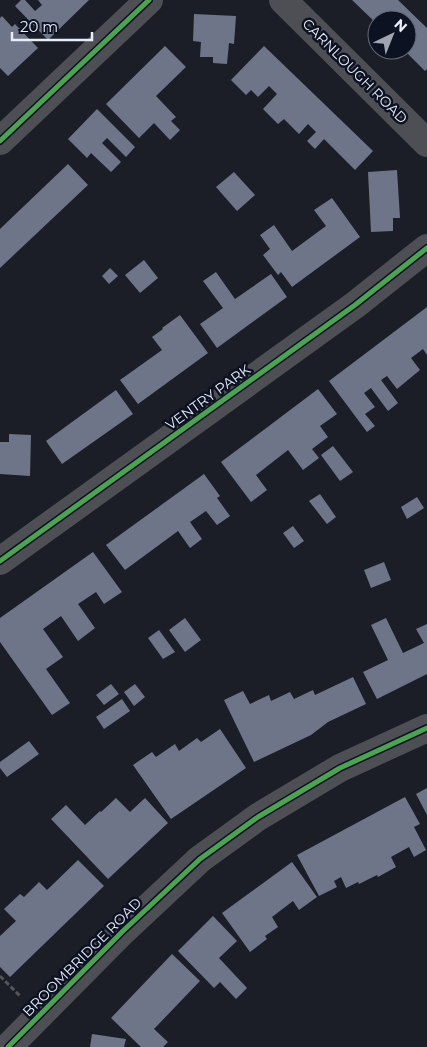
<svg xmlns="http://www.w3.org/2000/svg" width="427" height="1047" font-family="Montserrat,sans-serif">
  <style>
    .building { fill: #6e7589 }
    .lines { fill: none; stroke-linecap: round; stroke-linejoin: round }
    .path { stroke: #53555a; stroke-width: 3; stroke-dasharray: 5 2.5; stroke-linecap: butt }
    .minor { stroke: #4e4f54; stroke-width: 28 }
    .cycleway-casing { stroke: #0d1222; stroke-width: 8 }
    .cycleway { stroke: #4ca352; stroke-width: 5 }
    .labels { text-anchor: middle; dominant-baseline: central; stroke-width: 5; stroke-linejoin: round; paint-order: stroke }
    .street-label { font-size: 14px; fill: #e8edf9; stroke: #0d1222 }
  </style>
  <rect width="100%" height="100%" fill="#1b1e27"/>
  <!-- building -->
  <g class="building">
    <polygon points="21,0 25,0 35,11 42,5 38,0 89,0 48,40 15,6"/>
    <polygon points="352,0 398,0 427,28 427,69 425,71 404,50 407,50 407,20 377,20 377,24"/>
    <polygon points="194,14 236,16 234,44 229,43 227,64 213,63 213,57 200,57 201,42 193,41"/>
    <polygon points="2,16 12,27 15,24 38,48 8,76 0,68 0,18"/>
    <polygon points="165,46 186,67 156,96 176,117 171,121 180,130 170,140 154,123 139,138 106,104"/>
    <polygon points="264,46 373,151 355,170 324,139 315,149 307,141 316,132 308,124 299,134 284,119 278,124 263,109 277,94 269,86 258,97 251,90 246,95 231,80"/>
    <polygon points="97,109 135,147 126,157 107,138 102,143 121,162 111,172 91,153 87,158 68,139"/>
    <polygon points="68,164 88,185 0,268 0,229"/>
    <polygon points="397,170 400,218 393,218 393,231 371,232 368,172"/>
    <polygon points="234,172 255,195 237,211 216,187"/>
    <polygon points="332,198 360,237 292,287 281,272 278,275 263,255 270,249 260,235 274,225 292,251 326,226 314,210"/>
    <polygon points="144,260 158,278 140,293 125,275"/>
    <polygon points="110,268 118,276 109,284 102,276"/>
    <polygon points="216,272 235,299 271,274 287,297 217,348 200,324 223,308 203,281"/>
    <polygon points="427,307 427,355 423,349 411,358 420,370 397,389 387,376 381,380 398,403 388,411 371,388 364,393 375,407 365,414 375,426 367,432 329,381"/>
    <polygon points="180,315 208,353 138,404 120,380 162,350 152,337 163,329 162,328"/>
    <polygon points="318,389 337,414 320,426 328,437 312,449 319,458 303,470 288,450 256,475 267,490 251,502 221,462"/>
    <polygon points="116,390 133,414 62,464 46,441"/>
    <polygon points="9,434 31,435 30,476 0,474 0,442 9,442"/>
    <polygon points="333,446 353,472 340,481 321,455"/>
    <polygon points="204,474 220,496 217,498 230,516 217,525 206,511 190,522 202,539 190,548 178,531 125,570 106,545"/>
    <polygon points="320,494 336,517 327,524 309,501"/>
    <polygon points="417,497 424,508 407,519 401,507"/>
    <polygon points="293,526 304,541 294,548 283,533"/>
    <polygon points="93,552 122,592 104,604 96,592 78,604 95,628 78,641 61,616 43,629 63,657 46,669 70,703 52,715 0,642 0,618"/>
    <polygon points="384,562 391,580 371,588 364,570"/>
    <polygon points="185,618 201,640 185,652 169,630"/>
    <polygon points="386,618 403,653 424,643 416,629 427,624 427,674 377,699 363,672 388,660 371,625"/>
    <polygon points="159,630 175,652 163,659 148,638"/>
    <polygon points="353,677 366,704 328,722 311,735 254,762 224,700 243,691 250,704 269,695 271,701 290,692 294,699 313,690 315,695"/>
    <polygon points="111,684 119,694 104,705 96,695"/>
    <polygon points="135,684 145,697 134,706 124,692"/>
    <polygon points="122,699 130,711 104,729 96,717"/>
    <polygon points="220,729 246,768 171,819 133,765 152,752 156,757 175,744 179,751 197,738 201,742"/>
    <polygon points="29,741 39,754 7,777 0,768 0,762"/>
    <polygon points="427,788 427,815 416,794"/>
    <polygon points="405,797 420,824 414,827 426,850 414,857 409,847 391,857 396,867 378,877 377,875 359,884 358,882 346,888 341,877 334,881 337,887 319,896 297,855"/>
    <polygon points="116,798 130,812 145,798 168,823 108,879 51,819 66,805 85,825 100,811 101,812"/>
    <polygon points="78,860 104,886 10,977 0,967 0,936 16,921 4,909 20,894 24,897 39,882 47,890"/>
    <polygon points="292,862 317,897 299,910 293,901 272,917 278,927 265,936 267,939 250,952 222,913"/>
    <polygon points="213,916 237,941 219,958 247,988 236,999 220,982 214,988 178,951"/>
    <polygon points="172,954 200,981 154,1029 168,1042 163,1047 141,1047 111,1018"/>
    <polygon points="92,1034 126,1039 124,1047 90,1047"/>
  </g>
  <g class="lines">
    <!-- path -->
    <polyline class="path" points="0,976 21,997"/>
    <!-- minor -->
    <g class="minor">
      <polyline points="283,0 427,143"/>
      <polyline points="0,141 149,0"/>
      <polyline points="0,561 355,305 427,248"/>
      <polyline points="8,1047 123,931 200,859 258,817 340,768 427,728"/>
    </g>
    <defs>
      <g id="cycleway">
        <polyline points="0,141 149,0"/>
        <polyline points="0,561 355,305 427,248"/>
        <polyline points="8,1047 123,931 200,859 258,817 340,768 427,728"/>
      </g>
    </defs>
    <!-- cycleway casing -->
    <use href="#cycleway" class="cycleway-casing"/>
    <!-- cycleway -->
    <use href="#cycleway" class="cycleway"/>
  </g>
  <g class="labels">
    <!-- street labels -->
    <g class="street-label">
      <text transform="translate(355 71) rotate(45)">CARNLOUGH ROAD</text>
      <text transform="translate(208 397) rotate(-36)">VENTRY PARK</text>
      <text transform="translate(82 957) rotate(-45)">BROOMBRIDGE ROAD</text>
    </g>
  </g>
  <!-- north arrow -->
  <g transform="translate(392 35) rotate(43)"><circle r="24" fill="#0d1222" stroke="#656a78"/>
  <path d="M0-4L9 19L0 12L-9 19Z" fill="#a0a5b0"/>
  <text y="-8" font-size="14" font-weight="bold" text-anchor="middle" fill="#e8edf9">N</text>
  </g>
  <!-- scale -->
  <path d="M12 32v8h80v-8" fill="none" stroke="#e8edf9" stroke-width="2.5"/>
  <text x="20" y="32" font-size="15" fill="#e8edf9" stroke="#0d1222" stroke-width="4" paint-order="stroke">20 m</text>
</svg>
